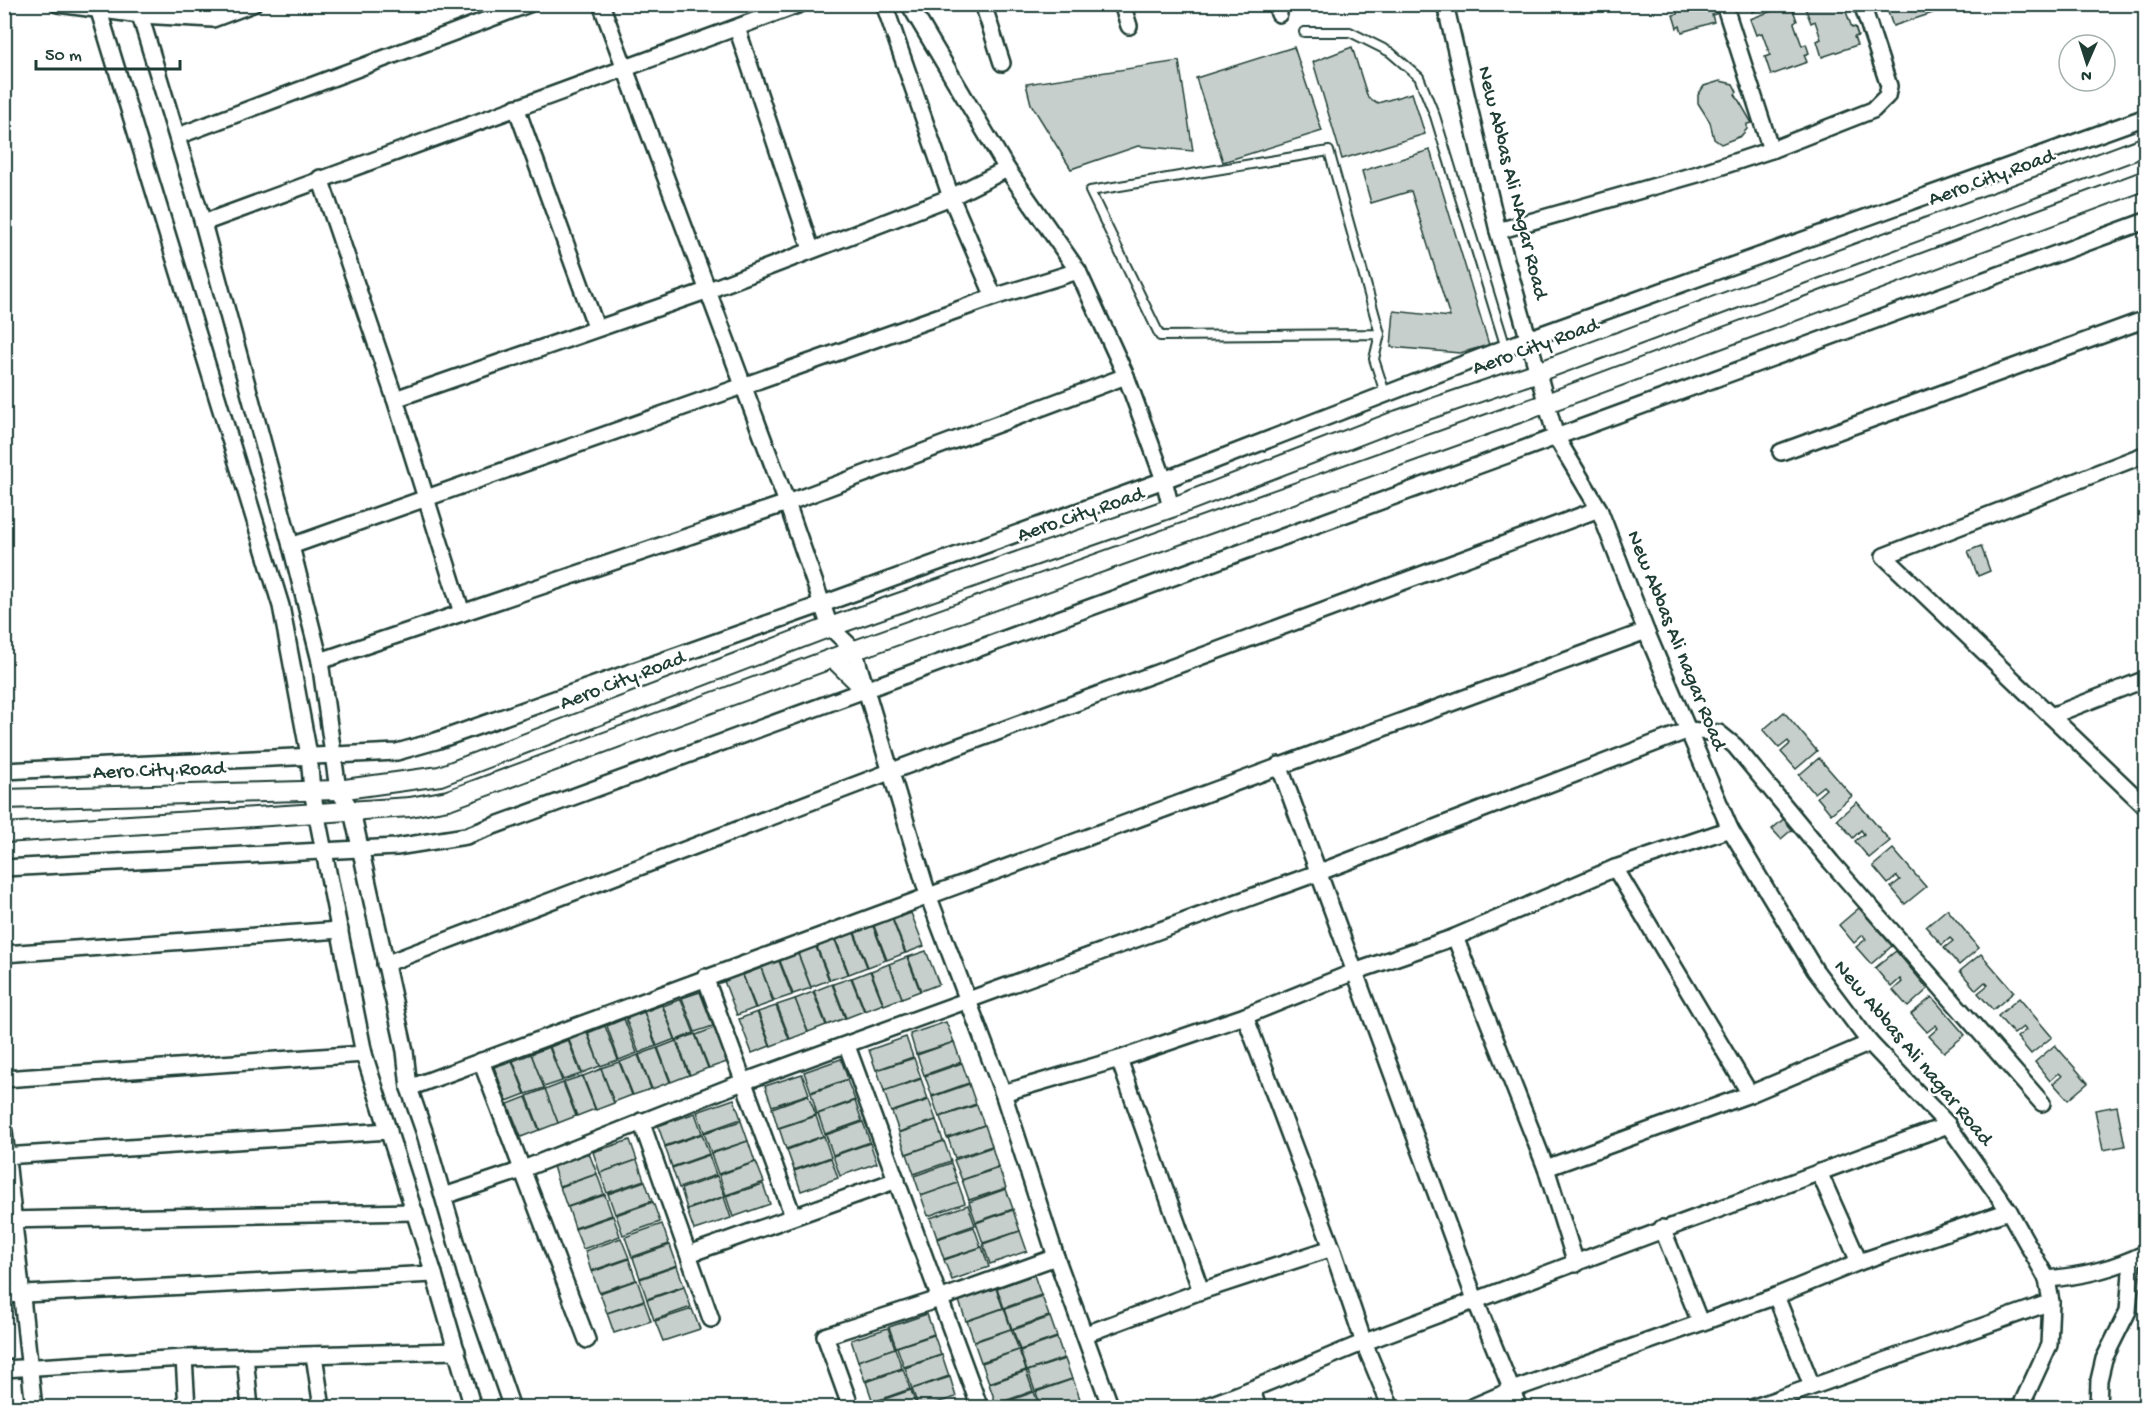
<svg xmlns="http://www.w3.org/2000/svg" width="2150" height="1412" font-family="'Gochi Hand',sans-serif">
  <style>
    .building { fill: #c7cfcc; stroke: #1f3d34; stroke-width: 1.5 }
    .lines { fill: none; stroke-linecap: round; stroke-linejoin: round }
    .service-casing { stroke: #1f3d34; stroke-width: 12 }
    .minor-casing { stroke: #1f3d34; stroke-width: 20 }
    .tertiary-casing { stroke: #1f3d34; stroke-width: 22 }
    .service { stroke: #fff; stroke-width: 8 }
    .minor { stroke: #fff; stroke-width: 15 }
    .tertiary { stroke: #fff; stroke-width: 18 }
    .labels { text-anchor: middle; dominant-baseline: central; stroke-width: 5; stroke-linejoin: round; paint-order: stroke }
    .street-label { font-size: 21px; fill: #1f3d34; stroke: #fff }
  </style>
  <rect width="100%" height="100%" fill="#fff"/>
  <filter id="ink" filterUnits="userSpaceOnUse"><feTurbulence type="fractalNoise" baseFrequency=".0167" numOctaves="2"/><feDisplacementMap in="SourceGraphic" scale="12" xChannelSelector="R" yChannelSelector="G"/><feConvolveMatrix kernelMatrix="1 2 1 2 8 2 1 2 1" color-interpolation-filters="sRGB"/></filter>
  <g filter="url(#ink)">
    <!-- building -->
    <g class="building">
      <polygon points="1675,4 1713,4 1716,14 1712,15 1714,22 1682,32 1680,26 1677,28 1673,15 1678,14"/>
      <polygon points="1750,4 1775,4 1752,12"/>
      <polygon points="1791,4 1797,21 1794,23 1802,46 1806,44 1809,53 1804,55 1807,62 1771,75 1765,57 1770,55 1762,33 1756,35 1750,19"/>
      <polygon points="1847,4 1844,6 1852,28 1855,27 1858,36 1854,37 1857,45 1822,57 1817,41 1821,39 1815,21 1811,23 1804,5"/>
      <polygon points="1885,4 1947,4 1948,8 1893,26"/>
      <polygon points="1294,47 1322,131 1223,162 1196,78"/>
      <polygon points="1352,47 1368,98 1378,103 1412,93 1425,134 1342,159 1313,62"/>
      <polygon points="1179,61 1193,151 1138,146 1071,169 1031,104 1026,84"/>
      <polygon points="1720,81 1733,84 1737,92 1735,94 1752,123 1747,124 1747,129 1741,136 1721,144 1714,139 1710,122 1698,103 1698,95 1704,86"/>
      <polygon points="1430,150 1489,345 1460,353 1391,347 1394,311 1450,317 1411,191 1371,203 1362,171"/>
      <polygon points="1981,546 1990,571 1978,576 1968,551"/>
      <polygon points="1784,712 1817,751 1796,769 1781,752 1790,744 1788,741 1779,748 1763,730"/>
      <polygon points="1819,758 1852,796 1831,814 1817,797 1826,789 1823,786 1814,793 1799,775"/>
      <polygon points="1857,802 1890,841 1869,858 1855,841 1864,834 1861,830 1853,838 1837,819"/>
      <polygon points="1786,817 1795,827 1781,839 1772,829"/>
      <polygon points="1893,849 1926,887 1905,904 1891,887 1900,880 1897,876 1888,884 1873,866"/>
      <polygon points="1859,908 1892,946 1871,964 1856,947 1866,939 1863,935 1854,943 1839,925"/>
      <polygon points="1947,909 1979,948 1959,965 1944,948 1953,941 1950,938 1942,945 1926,927"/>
      <polygon points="911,913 924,946 906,953 893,920"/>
      <polygon points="892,919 905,953 887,960 874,926"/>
      <polygon points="873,926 886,960 868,967 855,933"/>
      <polygon points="854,933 867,967 849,974 836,940"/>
      <polygon points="835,940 848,974 830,980 817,947"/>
      <polygon points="816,947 829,980 811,987 798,954"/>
      <polygon points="926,951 939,984 921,991 908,957"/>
      <polygon points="1896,951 1928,989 1908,1007 1893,990 1902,982 1900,979 1891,987 1875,968"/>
      <polygon points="798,954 811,988 793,994 780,961"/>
      <polygon points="1981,954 2014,992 1993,1010 1978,993 1988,985 1985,982 1976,990 1960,971"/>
      <polygon points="907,957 920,991 902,998 889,964"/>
      <polygon points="779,961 792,995 774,1001 761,968"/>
      <polygon points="889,964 902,998 884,1005 871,971"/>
      <polygon points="761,968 773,1002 756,1008 743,975"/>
      <polygon points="870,971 883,1004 865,1011 852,978"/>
      <polygon points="742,974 755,1008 737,1015 724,981"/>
      <polygon points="851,978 864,1011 846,1018 833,984"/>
      <polygon points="832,984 845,1018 827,1025 814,991"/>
      <polygon points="700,992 713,1026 695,1032 682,998"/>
      <polygon points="813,992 826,1025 808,1032 795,999"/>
      <polygon points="1932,997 1965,1035 1944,1052 1929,1036 1938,1028 1936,1025 1927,1032 1911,1014"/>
      <polygon points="2019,998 2052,1037 2031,1054 2017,1037 2026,1030 2023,1027 2014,1034 1998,1016"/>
      <polygon points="681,999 694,1033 676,1040 663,1006"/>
      <polygon points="795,999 808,1032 790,1039 777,1005"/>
      <polygon points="662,1005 675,1039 657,1046 644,1012"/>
      <polygon points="776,1006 789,1039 771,1046 758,1012"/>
      <polygon points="644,1012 656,1046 639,1053 626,1019"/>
      <polygon points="757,1012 770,1046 752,1053 739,1019"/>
      <polygon points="624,1019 637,1053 619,1060 607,1026"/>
      <polygon points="946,1022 954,1042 916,1054 910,1034"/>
      <polygon points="605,1026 618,1060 600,1066 588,1033"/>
      <polygon points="714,1028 727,1062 709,1068 696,1035"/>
      <polygon points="587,1033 600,1066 582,1073 569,1040"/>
      <polygon points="695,1034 708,1068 690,1075 677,1041"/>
      <polygon points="906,1037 913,1057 876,1070 869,1050"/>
      <polygon points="568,1040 581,1074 563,1080 550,1047"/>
      <polygon points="676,1041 689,1075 671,1082 658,1048"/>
      <polygon points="954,1042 961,1062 924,1075 917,1055"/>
      <polygon points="2055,1045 2088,1083 2068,1100 2053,1083 2062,1076 2059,1073 2050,1081 2035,1062"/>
      <polygon points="549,1047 562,1081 544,1087 531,1054"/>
      <polygon points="657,1048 670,1082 652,1089 639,1055"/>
      <polygon points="531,1054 544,1088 526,1094 513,1061"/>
      <polygon points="638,1055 651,1089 633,1095 620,1062"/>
      <polygon points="914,1058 921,1078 884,1091 877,1070"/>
      <polygon points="841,1059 848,1079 811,1092 804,1072"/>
      <polygon points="512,1061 525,1094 507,1101 494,1067"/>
      <polygon points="619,1062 632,1095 614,1102 601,1068"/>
      <polygon points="962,1063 969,1083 932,1096 925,1076"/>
      <polygon points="601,1069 614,1103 596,1110 583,1076"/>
      <polygon points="802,1074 809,1094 772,1106 765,1086"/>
      <polygon points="582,1076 595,1109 577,1116 564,1082"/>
      <polygon points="921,1079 928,1099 891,1112 884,1092"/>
      <polygon points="847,1080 855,1100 817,1114 811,1093"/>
      <polygon points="563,1083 576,1116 558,1123 545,1090"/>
      <polygon points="969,1084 976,1104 939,1117 932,1097"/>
      <polygon points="545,1089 558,1123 540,1130 527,1096"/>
      <polygon points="808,1095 816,1115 778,1128 772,1108"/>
      <polygon points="526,1097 539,1130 521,1137 508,1104"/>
      <polygon points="734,1099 741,1119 704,1132 697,1112"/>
      <polygon points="929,1100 936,1120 899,1132 892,1112"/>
      <polygon points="855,1101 862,1121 825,1134 818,1114"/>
      <polygon points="977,1105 984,1125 947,1138 940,1117"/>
      <polygon points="2117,1106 2125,1146 2103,1150 2095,1110"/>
      <polygon points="695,1113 702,1133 665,1146 658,1126"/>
      <polygon points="816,1116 823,1136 786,1149 779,1128"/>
      <polygon points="936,1120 943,1141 906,1154 899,1133"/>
      <polygon points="741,1121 748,1141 711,1153 704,1133"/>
      <polygon points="863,1122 870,1142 833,1155 826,1135"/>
      <polygon points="985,1125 992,1146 955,1158 948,1138"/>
      <polygon points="702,1134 709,1154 672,1167 665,1147"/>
      <polygon points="824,1136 831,1157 794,1170 787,1150"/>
      <polygon points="630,1140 637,1160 600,1173 593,1152"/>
      <polygon points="748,1141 755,1162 718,1174 711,1154"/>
      <polygon points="944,1141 951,1161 914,1174 907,1154"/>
      <polygon points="870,1143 877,1163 840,1176 833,1156"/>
      <polygon points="992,1147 998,1167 962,1180 954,1160"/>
      <polygon points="589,1153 597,1174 559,1186 553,1166"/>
      <polygon points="709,1155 716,1175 679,1188 672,1168"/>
      <polygon points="831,1158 838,1178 801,1191 794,1171"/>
      <polygon points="637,1160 644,1180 607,1193 600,1173"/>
      <polygon points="756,1162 764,1182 726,1195 719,1175"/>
      <polygon points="951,1163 958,1183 921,1196 914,1176"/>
      <polygon points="999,1168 1006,1188 969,1200 962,1180"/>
      <polygon points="597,1174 604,1194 567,1207 560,1187"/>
      <polygon points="717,1176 725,1196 687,1209 681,1189"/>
      <polygon points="645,1181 652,1201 615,1214 608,1194"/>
      <polygon points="958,1183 965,1203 928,1216 921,1196"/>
      <polygon points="763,1184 770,1204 733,1217 726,1196"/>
      <polygon points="1006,1189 1013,1209 976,1222 969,1202"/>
      <polygon points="605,1195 612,1215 575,1228 568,1207"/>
      <polygon points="724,1197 731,1218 694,1230 687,1210"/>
      <polygon points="653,1202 660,1222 623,1235 616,1215"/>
      <polygon points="968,1205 975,1225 937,1238 930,1218"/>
      <polygon points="1013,1210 1020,1231 983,1243 976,1223"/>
      <polygon points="613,1216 620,1236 583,1249 575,1229"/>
      <polygon points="662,1224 669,1244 632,1257 625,1237"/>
      <polygon points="974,1227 981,1247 944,1259 937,1239"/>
      <polygon points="1020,1231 1027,1251 990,1264 983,1244"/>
      <polygon points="621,1238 629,1258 591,1271 585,1251"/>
      <polygon points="670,1245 677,1265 640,1278 633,1258"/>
      <polygon points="982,1247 989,1267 952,1280 944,1260"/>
      <polygon points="629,1259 636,1280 599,1292 592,1272"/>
      <polygon points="677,1266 684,1286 647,1299 640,1279"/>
      <polygon points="1034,1275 1041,1295 1004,1308 997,1288"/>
      <polygon points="637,1280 644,1300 607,1313 600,1293"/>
      <polygon points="684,1287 691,1307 654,1320 647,1300"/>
      <polygon points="996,1288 1003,1308 966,1321 959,1301"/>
      <polygon points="1042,1296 1049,1316 1012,1329 1005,1309"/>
      <polygon points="644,1301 651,1321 614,1333 607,1313"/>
      <polygon points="1004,1308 1011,1329 974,1341 967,1321"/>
      <polygon points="692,1309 700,1329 663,1341 655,1321"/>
      <polygon points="927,1314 934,1334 896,1347 889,1327"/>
      <polygon points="1050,1317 1057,1337 1020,1350 1013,1330"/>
      <polygon points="888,1328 895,1348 858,1361 851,1340"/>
      <polygon points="1011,1329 1019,1350 981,1362 974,1342"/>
      <polygon points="934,1335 941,1355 904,1367 897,1347"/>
      <polygon points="1057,1338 1064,1358 1027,1371 1020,1351"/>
      <polygon points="895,1348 902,1368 865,1381 858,1361"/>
      <polygon points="1019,1350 1026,1370 989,1383 982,1363"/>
      <polygon points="942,1355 949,1376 912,1389 905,1368"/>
      <polygon points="1065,1359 1072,1379 1035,1391 1028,1371"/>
      <polygon points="903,1369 910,1389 873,1402 866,1382"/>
      <polygon points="1026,1371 1033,1391 996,1404 989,1384"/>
      <polygon points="950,1377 956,1397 919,1408 912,1389"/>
      <polygon points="1073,1379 1080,1399 1056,1408 1041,1408 1036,1392"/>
      <polygon points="911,1390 917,1408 875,1408 873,1403"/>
      <polygon points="1034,1392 1040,1408 998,1408 997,1405"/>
      <polygon points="1079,1401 1082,1408 1060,1408"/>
    </g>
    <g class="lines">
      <defs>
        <g id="service">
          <polyline points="1304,32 1350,32 1390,52 1419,77 1435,116 1506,348"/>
          <polyline points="1380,334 1160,336 1090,191 1329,151 1380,334 1374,359 1385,393"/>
        </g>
        <g id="minor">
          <polyline points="58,4 140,15 213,19 253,4"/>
          <polyline points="601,4 787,503 830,627 854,650 928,895 1003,1093 1056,1257 1111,1408"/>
          <polyline points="884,4 951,197 994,297"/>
          <polyline points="909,4 1007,169 1078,271 1126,376 1164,480 1171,508"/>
          <polyline points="983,4 1002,63"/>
          <polyline points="1122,4 1129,26"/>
          <polyline points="1276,4 1279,14"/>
          <polyline points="1445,4 1498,231 1556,437 1599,509 1646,631 1730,829 1815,970 1870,1043 1948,1125 2009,1211 2047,1279 2051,1302 2049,1345 2020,1408"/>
          <polyline points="1724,4 1771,150"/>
          <polyline points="98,8 281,606 309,755 312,791 364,1054 434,1274 473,1408"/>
          <polyline points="140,15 203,223 291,546 320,661 338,790 352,811 405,1051 409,1088 424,1131 466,1275 512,1408"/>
          <polyline points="737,28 811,249"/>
          <polyline points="516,107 596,327"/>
          <polyline points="178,136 529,4"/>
          <polyline points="320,178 395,399 462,613"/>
          <polyline points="203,223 800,4"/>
          <polyline points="1498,231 1701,173 1771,150 1873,110 1887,96 1889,86 1862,4"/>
          <polyline points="395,399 709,290 951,197 1007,169"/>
          <polyline points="1781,452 2146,319"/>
          <polyline points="2146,454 1884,556 2146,807"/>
          <polyline points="291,546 994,297 1078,271"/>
          <polyline points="320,661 787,503 1126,376"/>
          <polyline points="2051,716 2146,679"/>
          <polyline points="1279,765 1476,1302 1519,1408"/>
          <polyline points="4,771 397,752 436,741 823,604 1164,480 1528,339 2146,117"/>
          <polyline points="4,868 396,847 466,836 2146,221"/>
          <polyline points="1615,868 1750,1094"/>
          <polyline points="1455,937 1546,1168 1576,1264"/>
          <polyline points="4,954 340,930"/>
          <polyline points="385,964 892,771 1599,509"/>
          <polyline points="705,977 793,1216"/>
          <polyline points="1245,1016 1332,1248 1364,1343 1391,1408"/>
          <polyline points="847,1046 980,1408"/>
          <polyline points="1119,1059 1201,1291"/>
          <polyline points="481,1061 587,1340"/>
          <polyline points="4,1079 364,1054"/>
          <polyline points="409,1088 1646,631"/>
          <polyline points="1003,1093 1119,1059 1245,1016 1354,972 1455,937 1615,868 1730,829"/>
          <polyline points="641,1121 711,1319"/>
          <polyline points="4,1131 34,1408"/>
          <polyline points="4,1156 389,1131"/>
          <polyline points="1546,1168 1750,1094 1870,1043"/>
          <polyline points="1819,1172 1859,1262"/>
          <polyline points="444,1196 513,1173 743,1082 1320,872 1689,730 1719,733 1735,746 1831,862 2042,1103"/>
          <polyline points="4,1220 415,1212"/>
          <polyline points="1662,1228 1700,1322"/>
          <polyline points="689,1254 897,1180"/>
          <path d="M 2047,1279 C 2083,1276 2113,1269 2146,1253"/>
          <polyline points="4,1295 434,1274"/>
          <polyline points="1776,1296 1812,1386"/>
          <polyline points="1086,1334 1201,1291 1332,1248"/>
          <polyline points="314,1355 322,1408"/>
          <polyline points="245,1356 250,1408"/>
          <polyline points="184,1358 187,1408"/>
          <polyline points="4,1369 184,1358 457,1351"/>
          <polyline points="1252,1390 1258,1408"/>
          <polyline points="851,1408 825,1336 939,1299 1056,1257"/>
          <path d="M 1201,1408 C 1257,1389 1310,1364 1365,1342 C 1559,1268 1753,1196 1948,1125"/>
          <polyline points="1470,1408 1512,1390 1776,1296 1859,1262 2009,1211"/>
          <polyline points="1752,1408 2051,1302"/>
          <polyline points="2098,1408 2099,1380 2104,1359 2128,1311 2132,1260"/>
        </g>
        <g id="tertiary">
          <polyline points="833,658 867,691"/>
          <polyline points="4,799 338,790 440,776 830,627 1171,508 1398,420 1538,372 2146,146"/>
          <polyline points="4,833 410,807 448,800 833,658 1547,403 2146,180"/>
        </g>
      </defs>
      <!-- service casing -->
      <use href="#service" class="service-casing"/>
      <!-- minor casing -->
      <use href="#minor" class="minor-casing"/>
      <!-- tertiary casing -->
      <use href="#tertiary" class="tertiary-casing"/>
      <!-- service -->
      <use href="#service" class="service"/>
      <!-- minor -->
      <use href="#minor" class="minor"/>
      <!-- tertiary -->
      <use href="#tertiary" class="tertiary"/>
    </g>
  </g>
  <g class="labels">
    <!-- street labels -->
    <g class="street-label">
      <text transform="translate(1992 179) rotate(-20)">Aero City Road</text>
      <text transform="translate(1511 183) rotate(76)">New Abbas Ali NAgar Road</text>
      <text transform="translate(1536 348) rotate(-20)">Aero City Road</text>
      <text transform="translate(1081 516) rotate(-19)">Aero City Road</text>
      <text transform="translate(1675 641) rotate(68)">New Abbas Ali nagar Road</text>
      <text transform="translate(623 682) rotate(-21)">Aero City Road</text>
      <text transform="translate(159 772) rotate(-2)">Aero City Road</text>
      <text transform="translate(1912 1054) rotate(50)">New Abbas Ali nagar Road</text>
    </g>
  </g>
  <!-- margin -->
  <rect width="2150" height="1412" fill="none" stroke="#fff" stroke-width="24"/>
  <rect x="12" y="12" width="2126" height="1388" fill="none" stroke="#1f3d34" stroke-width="2" filter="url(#ink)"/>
  <!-- north arrow -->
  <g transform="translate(2087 63) rotate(183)"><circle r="28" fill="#ffffff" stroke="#a5b1ae" stroke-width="1.5"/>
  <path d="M0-4.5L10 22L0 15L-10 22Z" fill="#1f3d34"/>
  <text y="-9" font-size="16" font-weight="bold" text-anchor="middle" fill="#1f3d34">N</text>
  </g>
  <!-- scale -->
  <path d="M36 60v9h144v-9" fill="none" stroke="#1f3d34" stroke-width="3"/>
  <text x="45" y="60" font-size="18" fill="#1f3d34" stroke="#ffffff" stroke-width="4.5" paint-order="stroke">50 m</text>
</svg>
